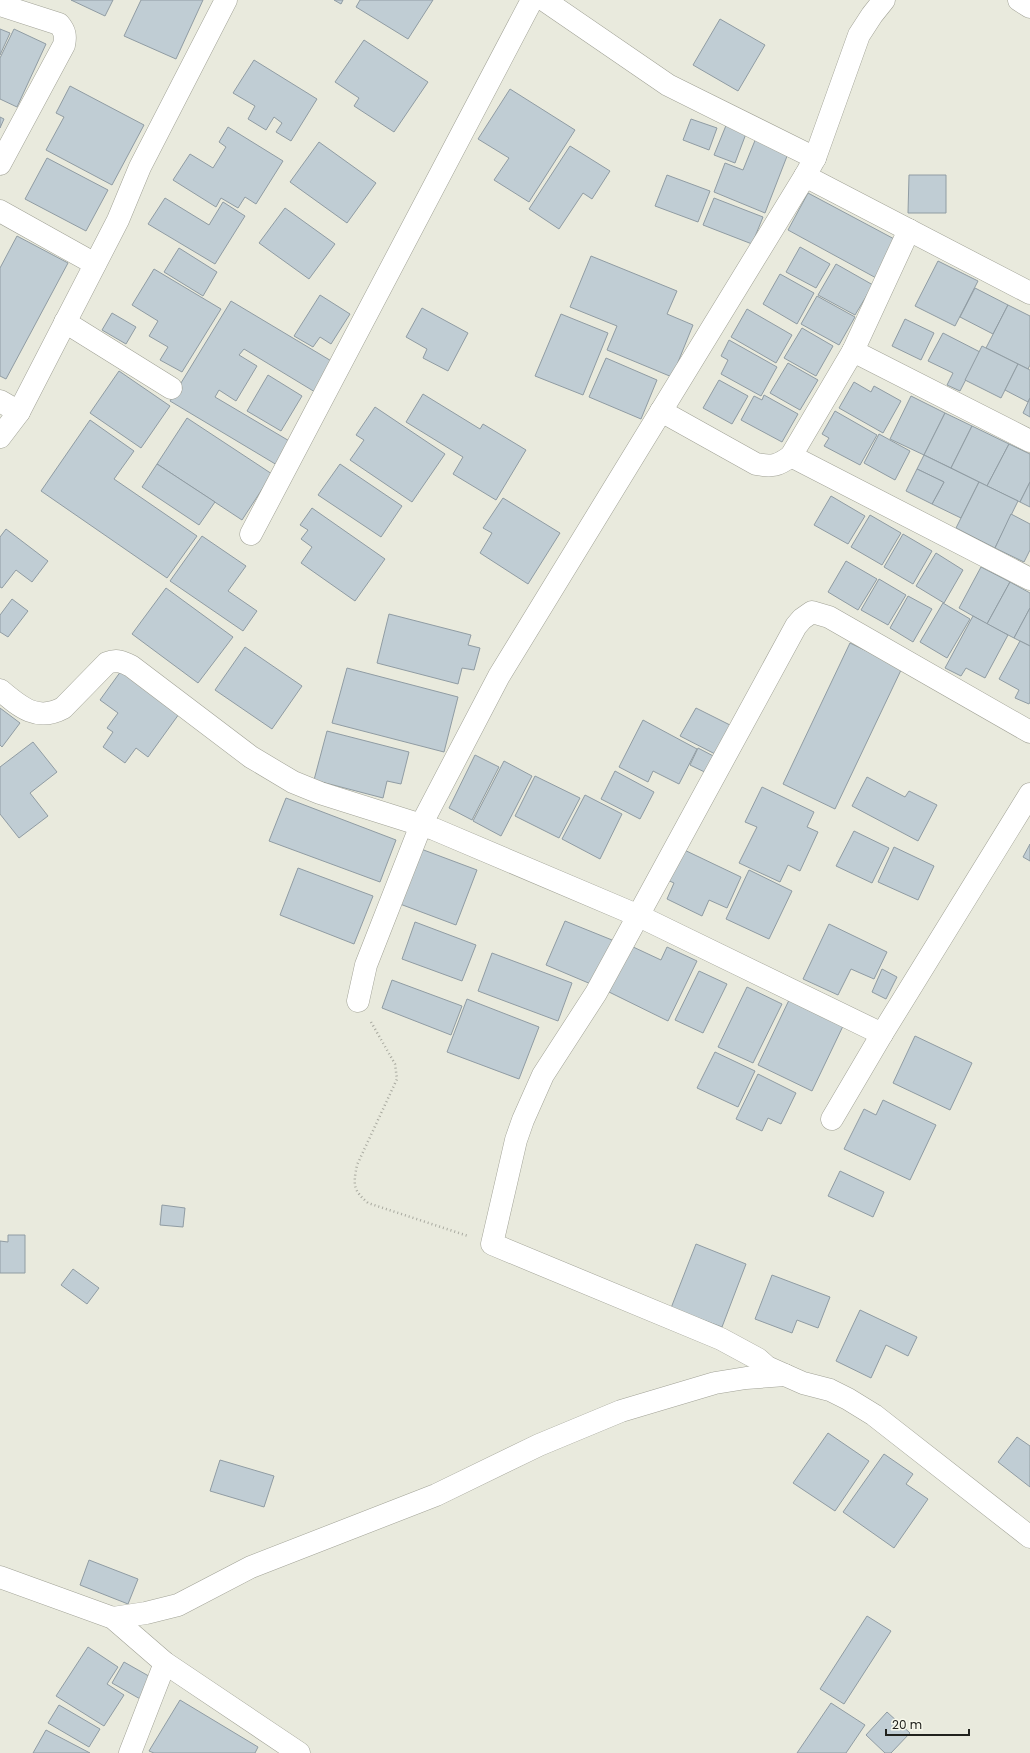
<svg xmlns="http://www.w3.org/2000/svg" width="1030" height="1753" font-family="Poppins,sans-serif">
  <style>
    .building { fill: #c0cdd4; stroke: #909ca3 }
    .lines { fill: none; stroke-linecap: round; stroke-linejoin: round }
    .minor-casing { stroke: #a1a296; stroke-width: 23 }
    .path { stroke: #a9aaa0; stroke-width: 2.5; stroke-dasharray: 1 3; stroke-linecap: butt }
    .minor { stroke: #fff; stroke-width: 22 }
  </style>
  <rect width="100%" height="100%" fill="#e9eadd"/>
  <!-- building -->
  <g class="building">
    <polygon points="71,0 113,0 105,16"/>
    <polygon points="141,0 203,0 176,59 124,36"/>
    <polygon points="334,0 343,0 341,4"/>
    <polygon points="360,0 433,0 408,39 356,7"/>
    <polygon points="720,19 765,45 738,91 693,65"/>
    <polygon points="0,29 10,33 0,55"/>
    <polygon points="14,29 46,44 17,107 0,99 0,58"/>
    <polygon points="364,40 428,82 394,132 354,106 359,98 335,82"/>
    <polygon points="254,60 317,99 291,141 276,132 282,123 274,117 266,130 248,119 255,106 233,93"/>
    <polygon points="70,86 144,125 112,185 46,150 64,117 56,113"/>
    <polygon points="510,89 575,130 529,202 494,180 509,158 478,139"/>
    <polygon points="0,117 4,119 0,128"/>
    <polygon points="691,119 717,128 709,150 683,140"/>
    <polygon points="727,123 747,131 735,163 714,155"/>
    <polygon points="228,127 283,161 256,204 245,197 238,208 221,198 216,207 173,180 190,154 213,168 226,147 219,142"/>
    <polygon points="756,138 789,151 765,213 714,192 725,163 743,170"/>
    <polygon points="319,142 376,183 347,223 290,182"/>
    <polygon points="570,146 610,171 592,199 583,193 559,229 529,209"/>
    <polygon points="47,158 108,190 86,231 25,199"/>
    <polygon points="667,175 710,191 698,222 655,206"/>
    <polygon points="909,175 946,175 946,213 908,213"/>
    <polygon points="808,193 898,241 878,279 788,230"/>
    <polygon points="165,198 209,225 223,202 245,216 215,264 148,224"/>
    <polygon points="714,198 763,217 752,244 703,225"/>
    <polygon points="285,208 335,244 309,279 259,243"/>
    <polygon points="17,236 68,263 6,379 0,376 0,268"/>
    <polygon points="800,247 830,264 816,288 786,272"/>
    <polygon points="179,248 217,272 203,296 164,272"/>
    <polygon points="591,256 677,291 667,314 693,325 672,377 607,350 617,326 570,307"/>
    <polygon points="938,261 978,281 955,326 915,306"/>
    <polygon points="836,264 873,285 855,315 818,295"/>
    <polygon points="154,269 221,309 182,372 160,360 168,347 149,336 158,321 132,305"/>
    <polygon points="780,274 814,293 797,324 763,304"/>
    <polygon points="975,288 1008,305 993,334 960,317"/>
    <polygon points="320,295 350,314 331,344 320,337 313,347 294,336"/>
    <polygon points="817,296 855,317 839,345 801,324"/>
    <polygon points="231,301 333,362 315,392 244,349 239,355 257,366 236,401 219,390 215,397 291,442 277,465 170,401"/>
    <polygon points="1008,305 1030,316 1030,365 1028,369 986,348"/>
    <polygon points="422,308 468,333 448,371 423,358 427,349 406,337"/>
    <polygon points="747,309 792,335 776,363 731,337"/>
    <polygon points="112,313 136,327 126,344 102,330"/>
    <polygon points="561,314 608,333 583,395 535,376"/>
    <polygon points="905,319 934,333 921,360 892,346"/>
    <polygon points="802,328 833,346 816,376 784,358"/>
    <polygon points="943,333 980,352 960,391 947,385 953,373 928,361"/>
    <polygon points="729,340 777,367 761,396 721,374 728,360 721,356"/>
    <polygon points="982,346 1018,364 1001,398 965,380"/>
    <polygon points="606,358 657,380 641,419 589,397"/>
    <polygon points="788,363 818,380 800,410 770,393"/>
    <polygon points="1018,364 1030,370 1030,398 1028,402 1005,390"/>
    <polygon points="119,371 170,406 141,448 90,413"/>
    <polygon points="268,375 302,396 281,431 247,411"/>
    <polygon points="719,380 748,396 732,424 703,408"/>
    <polygon points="854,382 871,392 874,386 901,401 883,433 839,408"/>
    <polygon points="423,394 480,429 483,424 526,450 496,500 453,474 463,457 406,422"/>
    <polygon points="764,395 798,414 782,442 741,420 754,396 762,400"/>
    <polygon points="911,396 945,413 924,455 890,439"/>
    <polygon points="1030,398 1030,417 1023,413"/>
    <polygon points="375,407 445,454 412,502 350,460 364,440 356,435"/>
    <polygon points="835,411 877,435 860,465 824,446 829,438 822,434"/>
    <polygon points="945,413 972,426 951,468 924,455"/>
    <polygon points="187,418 272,474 242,520 157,464"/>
    <polygon points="90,420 134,451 114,479 197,536 167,578 41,491"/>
    <polygon points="972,426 1009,444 987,486 951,468"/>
    <polygon points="879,434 910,451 895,480 864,463"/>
    <polygon points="1009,444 1030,454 1030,482 1020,502 987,486"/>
    <polygon points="924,455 979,482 961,518 932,504 944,482 917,469"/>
    <polygon points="157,464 215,502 199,525 142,487"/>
    <polygon points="340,464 402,506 381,537 318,495"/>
    <polygon points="917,469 944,482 932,504 906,491"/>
    <polygon points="979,482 1018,501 995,548 956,528"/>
    <polygon points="1030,482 1030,507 1020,502"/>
    <polygon points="831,496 865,516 848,544 814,525"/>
    <polygon points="503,498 560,533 528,584 480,553 492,533 483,528"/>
    <polygon points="312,508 385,559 355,601 301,563 312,547 301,539 308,530 300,525"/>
    <polygon points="1011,514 1030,524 1030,550 1024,562 995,548"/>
    <polygon points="870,515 901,533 882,565 851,547"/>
    <polygon points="6,529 48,561 32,582 16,570 2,588 0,587 0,537"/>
    <polygon points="903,534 932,551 913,584 884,567"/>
    <polygon points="202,536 246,566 228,591 257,611 243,631 170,581"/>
    <polygon points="936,553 963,570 944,603 916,586"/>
    <polygon points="846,561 877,579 858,610 828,592"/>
    <polygon points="981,567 1010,582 987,624 959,608"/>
    <polygon points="879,579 906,595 888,625 861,610"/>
    <polygon points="1010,582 1030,593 1030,608 1014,638 987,624"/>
    <polygon points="166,588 233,637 198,683 132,634"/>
    <polygon points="908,596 932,609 913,642 890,628"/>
    <polygon points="12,599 28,611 8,637 0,632 0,615"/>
    <polygon points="943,603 970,619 947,658 920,642"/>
    <polygon points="1030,608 1030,646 1014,638"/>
    <polygon points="389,614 471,635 468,645 480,648 474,670 462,668 458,684 377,663"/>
    <polygon points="973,616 1008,635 985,678 966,668 961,676 945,668"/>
    <polygon points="1020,641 1030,646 1030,702 1029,704 1015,698 1019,690 999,679"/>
    <polygon points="850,643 902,668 835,809 783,784"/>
    <polygon points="245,647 302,686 272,729 215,690"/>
    <polygon points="347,668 458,697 444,752 332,723"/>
    <polygon points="121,671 179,714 148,757 136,748 125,763 103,747 113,732 107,728 118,713 100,700"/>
    <polygon points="0,708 20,723 2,747 0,745"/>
    <polygon points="696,708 732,726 717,755 680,736"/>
    <polygon points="643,720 697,749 679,784 653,771 648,782 619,767"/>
    <polygon points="327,731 409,752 401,784 387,781 383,798 314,780"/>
    <polygon points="33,742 57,772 30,793 48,816 19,838 0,814 0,767"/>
    <polygon points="698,748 721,760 713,776 690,765"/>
    <polygon points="475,755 499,767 472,820 449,808"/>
    <polygon points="504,761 532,776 501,836 473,821"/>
    <polygon points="615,771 654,792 640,819 601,799"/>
    <polygon points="535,776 580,798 559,838 515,816"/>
    <polygon points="867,777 905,797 909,791 937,805 918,841 852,806"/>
    <polygon points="762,787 814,812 807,827 818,832 800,871 788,865 780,882 739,863 757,827 745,822"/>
    <polygon points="585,795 622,814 600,859 562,839"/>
    <polygon points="286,798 396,840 380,882 269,841"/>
    <polygon points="854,831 889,848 872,883 836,866"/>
    <polygon points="1030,844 1030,861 1023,857"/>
    <polygon points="678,847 741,877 727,908 709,900 702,916 667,899 674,883 663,878"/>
    <polygon points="894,847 934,866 918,900 878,882"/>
    <polygon points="421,849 477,870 456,925 400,904"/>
    <polygon points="298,868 373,896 354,944 280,915"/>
    <polygon points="749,870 792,891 769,939 726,919"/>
    <polygon points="565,921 617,942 598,987 546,965"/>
    <polygon points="415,922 476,945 462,981 402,959"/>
    <polygon points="829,924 887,952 874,979 851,969 838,995 803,979"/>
    <polygon points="631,946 661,960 667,947 697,961 668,1021 609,992"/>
    <polygon points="492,953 572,983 558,1021 478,991"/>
    <polygon points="882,969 897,977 886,999 872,992"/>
    <polygon points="699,971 727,984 703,1033 675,1020"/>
    <polygon points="392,980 462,1006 451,1035 382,1008"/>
    <polygon points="747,987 782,1004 753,1063 718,1047"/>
    <polygon points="790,998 844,1024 812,1091 758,1065"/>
    <polygon points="467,999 539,1027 519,1079 447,1052"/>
    <polygon points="915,1036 972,1063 950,1110 893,1083"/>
    <polygon points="715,1052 755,1071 738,1107 697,1088"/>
    <polygon points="758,1074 796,1093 781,1124 768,1118 762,1131 736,1119"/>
    <polygon points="883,1100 936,1125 910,1180 844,1149 864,1109 876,1115"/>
    <polygon points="840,1171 884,1192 873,1217 828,1196"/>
    <polygon points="162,1205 185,1208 183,1227 160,1225"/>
    <polygon points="8,1235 25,1235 25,1273 0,1273 0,1241 8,1242"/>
    <polygon points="696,1244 746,1264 722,1327 671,1308"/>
    <polygon points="73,1269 99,1288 87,1304 61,1285"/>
    <polygon points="772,1275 830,1297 818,1328 797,1320 792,1333 755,1319"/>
    <polygon points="860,1310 917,1337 908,1356 886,1345 871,1378 836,1361"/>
    <polygon points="828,1433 869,1461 835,1511 793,1483"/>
    <polygon points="1017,1437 1030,1446 1030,1487 998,1462"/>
    <polygon points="884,1454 913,1474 906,1484 928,1499 894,1548 843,1512"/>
    <polygon points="220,1460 274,1476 264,1507 210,1491"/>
    <polygon points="89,1560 138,1579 128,1604 80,1585"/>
    <polygon points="867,1616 891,1631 844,1704 820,1689"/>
    <polygon points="88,1647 118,1667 107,1684 124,1695 104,1726 56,1696"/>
    <polygon points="124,1662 154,1679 142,1700 112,1683"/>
    <polygon points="180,1700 258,1747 255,1753 154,1753 149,1751"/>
    <polygon points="831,1703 865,1725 846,1753 797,1753"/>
    <polygon points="59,1705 100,1729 89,1747 48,1723"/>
    <polygon points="887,1712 910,1733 891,1753 885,1753 866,1735"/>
    <polygon points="46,1730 90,1753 33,1753"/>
  </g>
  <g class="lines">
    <defs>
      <g id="minor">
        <polyline points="544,0 668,85 815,158"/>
        <polyline points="1019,0 1030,7"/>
        <path d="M 0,5 L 59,24 C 65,31 66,36 64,45 L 0,164"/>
        <polyline points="805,176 1030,293"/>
        <polyline points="0,211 95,264"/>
        <polyline points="65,322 171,388"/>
        <polyline points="853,351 1030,441"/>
        <polyline points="0,401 19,412"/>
        <path d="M 661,411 L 756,464 C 772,467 778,466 791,456 L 853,351 L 909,230"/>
        <polyline points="0,437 19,412 118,220 140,167 226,0"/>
        <polyline points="791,456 1030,579"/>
        <polyline points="251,534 532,0"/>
        <path d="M 0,690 C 20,707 37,722 63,708 L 107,663 C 117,659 123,662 131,666 L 251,757 L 293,782 L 320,793 L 434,829 L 639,916 L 882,1034"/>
        <polyline points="1030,732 829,617 812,612 802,619 796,626 596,993 543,1075 523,1120 516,1140 492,1244 721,1339 758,1359 767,1367 803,1383 830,1390 848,1399 874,1415 1030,1537"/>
        <polyline points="358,1001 366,965 421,825 499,676 805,176 815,158 859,35 872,15 884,0"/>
        <polyline points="832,1119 882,1034 1030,794"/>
        <polyline points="0,1577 113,1618 165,1663 299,1753"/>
        <polyline points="113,1618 146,1613 178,1605 251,1567 436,1495 539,1445 621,1411 715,1383 746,1378 785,1375"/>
        <polyline points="130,1753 165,1663"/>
      </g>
    </defs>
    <!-- minor casing -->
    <use href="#minor" class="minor-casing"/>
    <!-- path -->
    <path class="path" d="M 371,1022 L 395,1064 L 397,1079 L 357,1165 C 353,1185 353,1190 368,1203 L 468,1236"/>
    <!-- minor -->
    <use href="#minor" class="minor"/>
  </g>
  <!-- scale -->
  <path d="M886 1729v6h83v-6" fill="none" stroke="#21221d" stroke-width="2"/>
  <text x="892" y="1729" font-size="12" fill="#21221d" stroke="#f7f8eb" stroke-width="3" paint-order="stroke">20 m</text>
</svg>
